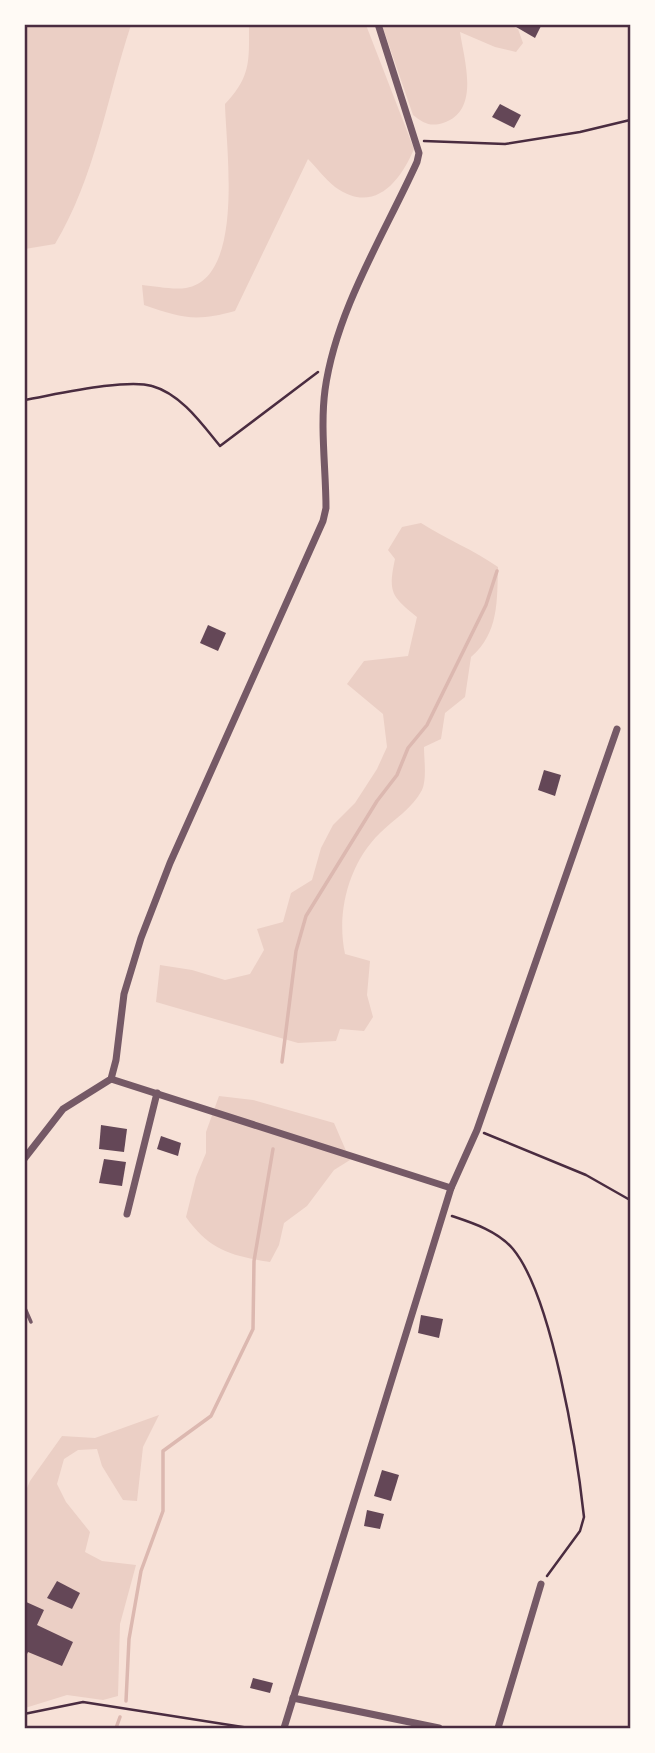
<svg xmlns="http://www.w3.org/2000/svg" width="655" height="1753" font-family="'Exo 2',sans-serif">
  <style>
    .green { fill: #ebcfc5 }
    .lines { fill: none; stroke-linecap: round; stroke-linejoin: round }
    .stream { stroke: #dcb8b0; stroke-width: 3.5 }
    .building { fill: #644757 }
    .path { stroke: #4a2c40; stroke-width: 2.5 }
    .service { stroke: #755966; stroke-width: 3.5 }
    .minor { stroke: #755966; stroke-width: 7 }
    .neatline { fill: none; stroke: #4a2c40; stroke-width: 2.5 }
  </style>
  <rect width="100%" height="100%" fill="#f7e1d7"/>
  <!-- green -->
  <g class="green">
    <path d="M 25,24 L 131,25 C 107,97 95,178 55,244 L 25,249 Z"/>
    <path d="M 249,25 L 366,25 L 414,149 C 400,182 374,215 335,187 C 325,179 317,168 308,159 L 235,311 C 196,322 181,318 144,305 L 142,285 C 155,286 172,290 186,288 C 245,278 226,148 225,104 C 251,76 249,62 249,25 Z"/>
    <path d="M 382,25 L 510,25 L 518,29 L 523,43 L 516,52 L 495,47 L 460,32 C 464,60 481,111 443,123 C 430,127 423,123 413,115 Z"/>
    <path d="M 421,523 C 446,539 474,550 498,567 C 497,601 499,633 471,657 L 465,697 L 445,713 L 441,739 L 424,747 C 424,759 427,779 422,790 C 412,809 394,819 380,833 C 349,863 336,912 345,954 L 370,961 L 367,995 L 373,1017 L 364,1031 L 340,1029 L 336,1041 L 298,1043 L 156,1002 L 160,965 L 192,970 L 225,980 L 250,974 L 264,950 L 257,929 L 283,922 L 291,893 L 312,880 L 321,848 L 333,825 L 355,803 L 377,769 L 387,747 L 383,714 L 347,684 L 364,661 L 408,656 L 417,617 C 391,596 388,592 395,559 L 388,550 L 402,527 Z"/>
    <path d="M 219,1096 L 253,1100 L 334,1123 L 350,1160 L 334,1170 L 307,1206 L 284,1223 L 279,1245 L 270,1262 C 232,1256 209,1250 186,1217 L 196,1177 L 206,1153 L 206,1132 Z"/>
    <polygon points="159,1415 143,1447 137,1501 123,1500 102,1466 97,1449 78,1450 64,1459 57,1484 66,1502 90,1532 85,1552 102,1561 136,1565 120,1624 118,1696 103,1700 67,1695 25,1708 24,1495 30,1481 62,1436 95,1438"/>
  </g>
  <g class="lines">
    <!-- stream -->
    <g class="stream">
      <polyline points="282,1062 296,951 306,916 377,801 397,775 408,748 427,725 486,605 497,571"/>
      <polyline points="126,1701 129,1639 141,1571 163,1511 163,1451 211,1416 253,1329 254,1261 273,1149"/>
      <polyline points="116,1728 120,1717"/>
    </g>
  </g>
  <!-- building -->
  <g class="building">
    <polygon points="511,24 542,24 535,38"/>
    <polygon points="500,104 521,115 514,128 492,117"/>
    <polygon points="208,625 226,633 218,651 200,643"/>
    <polygon points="544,770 561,775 555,796 538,790"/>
    <polygon points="101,1125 127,1129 124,1152 99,1149"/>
    <polygon points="161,1136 181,1143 178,1156 157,1149"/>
    <polygon points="104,1159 126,1162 122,1186 99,1183"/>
    <polygon points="421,1315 443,1319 439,1338 418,1333"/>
    <polygon points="382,1470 399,1475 391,1501 374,1496"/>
    <polygon points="367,1510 384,1514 380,1529 364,1526"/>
    <polygon points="57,1581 80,1593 72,1609 47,1598"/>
    <polygon points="24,1601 44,1610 37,1625 73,1642 62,1666 28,1652 24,1660"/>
    <polygon points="253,1678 273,1683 270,1693 250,1688"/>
  </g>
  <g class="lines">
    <!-- path -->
    <g class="path">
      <polyline points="424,141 505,144 580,132 630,120"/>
      <path d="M 24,400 C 54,395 126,378 152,386 C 181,394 202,424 220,446 L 318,372"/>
      <polyline points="484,1133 586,1175 630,1200"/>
      <path d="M 452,1216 C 473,1223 498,1231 513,1249 C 552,1296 577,1453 584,1517 L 580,1531 L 547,1576"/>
      <polyline points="24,1714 83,1702 249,1728"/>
    </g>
    <!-- service -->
    <polyline class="service" points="24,1306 31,1322"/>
    <!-- minor -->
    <g class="minor">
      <polyline points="111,1079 451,1188"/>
      <path d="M 24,1159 L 63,1109 L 111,1079 L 116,1060 L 124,994 L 141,938 L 170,863 L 323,521 L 326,508 C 326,470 320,428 325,390 C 336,310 384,235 417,162 L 419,153 L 378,24"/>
      <polyline points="127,1214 157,1093"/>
      <polyline points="293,1698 439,1728"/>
      <polyline points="284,1728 451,1188 477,1130 617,729"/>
      <polyline points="498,1728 541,1584"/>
    </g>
  </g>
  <!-- border -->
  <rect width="655" height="1753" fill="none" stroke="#fffaf5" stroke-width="52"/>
  <rect x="26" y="26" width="603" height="1701" class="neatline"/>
</svg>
